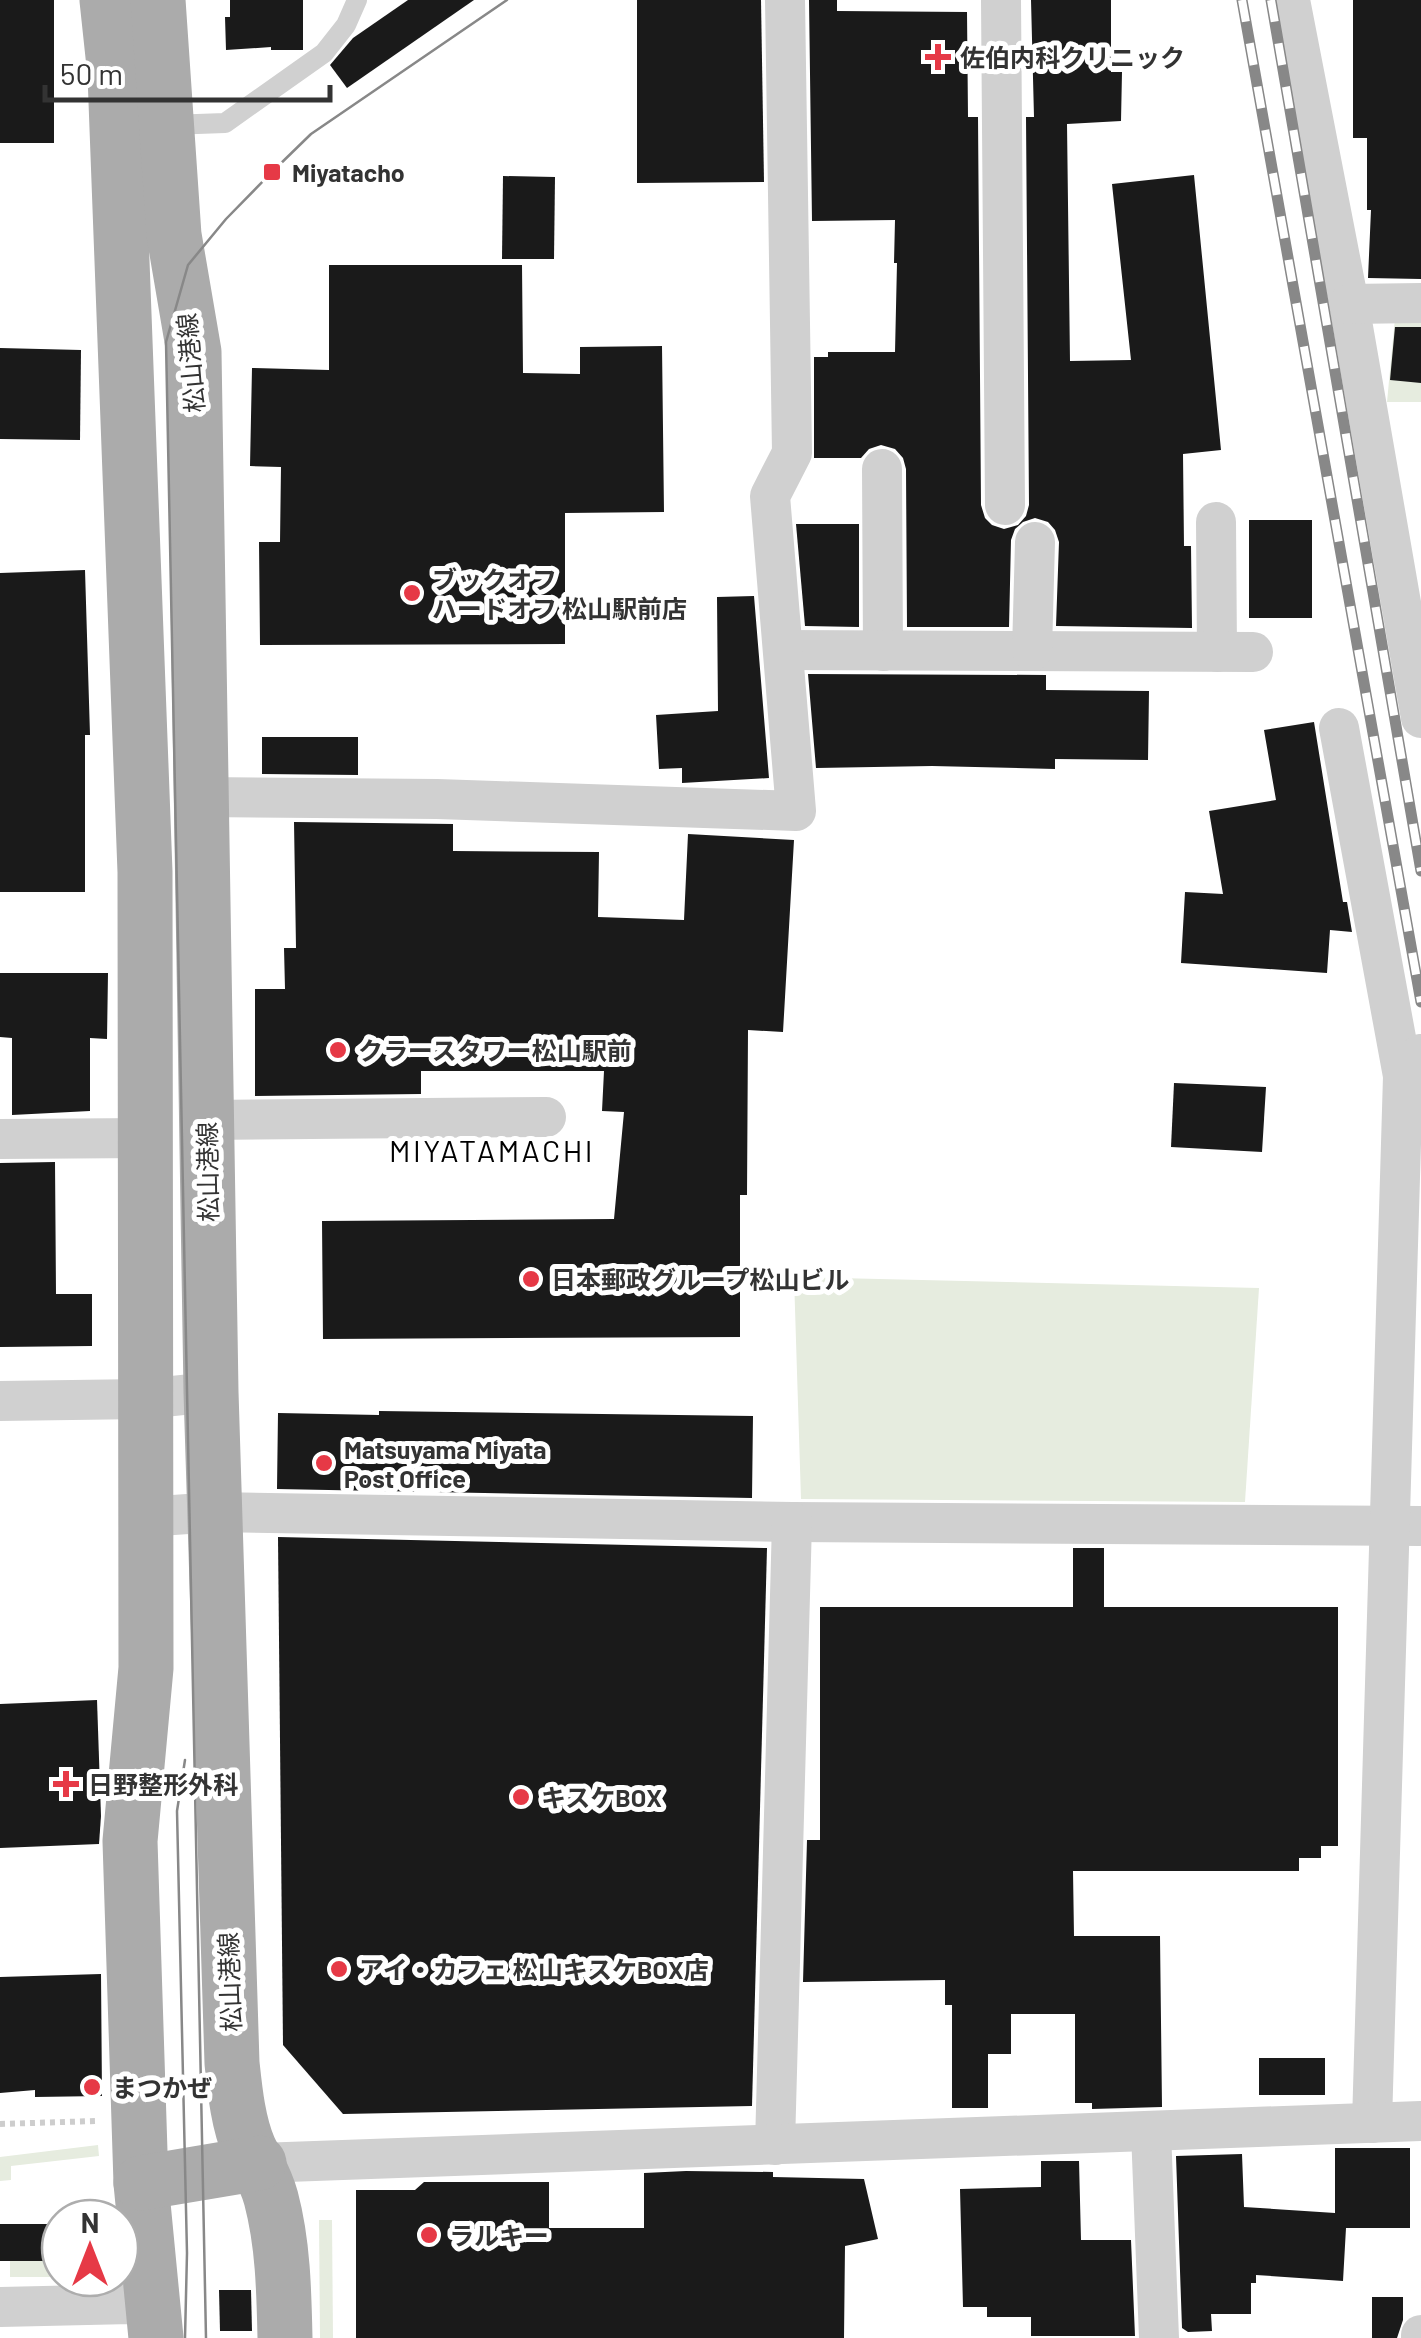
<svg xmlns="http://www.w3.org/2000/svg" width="1421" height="2338" font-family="Barlow,'Noto Sans JP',sans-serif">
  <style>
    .green { fill: #e6ecdf }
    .building { fill: #1a1a1a }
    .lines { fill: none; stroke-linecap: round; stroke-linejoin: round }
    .path { stroke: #cdcdcd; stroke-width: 6; stroke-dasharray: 5 5; stroke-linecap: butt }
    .lane { stroke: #d0d0d0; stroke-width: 20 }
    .street { stroke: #d0d0d0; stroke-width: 40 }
    .primary { stroke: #ababab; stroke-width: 55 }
    .tram { stroke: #888; stroke-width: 2.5 }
    .rail-casing { stroke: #888; stroke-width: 11 }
    .rail { stroke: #fff; stroke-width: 8; stroke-dasharray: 22; stroke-linecap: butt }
    .poi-dot { fill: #e63946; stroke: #fff; stroke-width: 4 }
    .labels { text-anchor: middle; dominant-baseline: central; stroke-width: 10; stroke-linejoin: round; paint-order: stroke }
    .poi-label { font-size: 25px; font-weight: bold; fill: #333; stroke: #fff; text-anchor: start }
    .street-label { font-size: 25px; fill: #333; stroke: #fff }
    .quarter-label { font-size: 30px; letter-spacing: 2.5px; fill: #000; stroke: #fff }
  </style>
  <rect width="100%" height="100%" fill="#fff"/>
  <!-- green -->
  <g class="green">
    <polygon points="1421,317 1421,402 1387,402 1395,318"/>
    <polygon points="794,1277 1259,1288 1245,1502 801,1499"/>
    <polygon points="98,2145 99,2156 11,2166 11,2180 0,2181 0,2157"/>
    <polygon points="319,2220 332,2220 333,2338 320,2338"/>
    <rect x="10" y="2261" width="50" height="16"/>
  </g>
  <!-- building -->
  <g class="building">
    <rect x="0" y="0" width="54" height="143"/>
    <polygon points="230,0 303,0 303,50 271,50 271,47 226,50 225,17 230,17"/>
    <polygon points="408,0 474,0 347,88 330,65 353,38"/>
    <polygon points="637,0 761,0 764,182 637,183"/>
    <polygon points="809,0 837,0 837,11 967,12 968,117 978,117 981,505 985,518 992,525 1004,529 1018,525 1026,516 1029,505 1026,117 1034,117 1031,0 1111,0 1111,72 1122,72 1121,121 1067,124 1070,361 1131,360 1112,184 1194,175 1221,450 1183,454 1184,546 1191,546 1192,628 1056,626 1059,542 1055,530 1048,522 1035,518 1023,522 1015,529 1011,540 1009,627 907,627 906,469 903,458 895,449 881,445 869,449 861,458 814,458 814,357 828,357 828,352 895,352 897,263 894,263 895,220 812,221"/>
    <polygon points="1353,0 1421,0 1421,279 1368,278 1371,210 1367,210 1367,138 1353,138"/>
    <polygon points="503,176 555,177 554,259 502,259"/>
    <polygon points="329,265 522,265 523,373 580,374 580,347 662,346 664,512 565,513 565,644 260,645 259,542 280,542 281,467 250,466 252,368 329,370"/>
    <polygon points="1395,327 1421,327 1421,383 1390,380"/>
    <polygon points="0,348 81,350 80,440 0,439"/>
    <rect x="1249" y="520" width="63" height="98"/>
    <polygon points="796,524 859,524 859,627 805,626"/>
    <polygon points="85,570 90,735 85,735 85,892 0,892 0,573"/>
    <polygon points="754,596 769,778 682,783 682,768 659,769 656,715 718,711 717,597"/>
    <polygon points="808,674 1046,675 1046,690 1149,691 1148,760 1055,759 1055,769 932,766 816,768"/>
    <polygon points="1314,722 1343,902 1347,902 1352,932 1330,930 1327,973 1181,963 1185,892 1223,894 1209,811 1276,800 1264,730"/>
    <polygon points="262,737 358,737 358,775 262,774"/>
    <polygon points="294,822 453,824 453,851 599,852 598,917 684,920 688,834 794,840 783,1032 748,1030 747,1195 740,1195 740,1337 323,1339 322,1221 614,1219 624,1112 602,1111 604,1071 421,1071 421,1094 255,1096 255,989 285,989 284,948 296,948"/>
    <polygon points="0,973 108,973 107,1039 90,1038 90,1111 12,1115 12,1038 0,1037"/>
    <polygon points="1174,1083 1266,1087 1262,1152 1171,1147"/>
    <polygon points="55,1162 56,1294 92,1294 92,1346 0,1347 0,1163"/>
    <polygon points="379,1411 753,1416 752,1498 277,1489 278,1413 379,1415"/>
    <polygon points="278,1537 767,1548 752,2106 343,2114 283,2045"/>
    <polygon points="1073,1548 1104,1548 1104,1607 1338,1607 1338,1846 1321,1846 1321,1858 1299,1858 1299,1871 1073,1871 1074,1936 1160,1936 1162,2107 1092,2109 1092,2103 1075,2103 1075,2014 1011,2014 1011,2054 988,2054 988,2108 952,2108 952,2005 945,2005 945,1980 803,1982 807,1840 820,1840 820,1607 1073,1607"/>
    <polygon points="97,1700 101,1816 99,1844 0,1848 0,1704"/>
    <polygon points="101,1974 102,2096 35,2097 35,2090 0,2093 0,1977"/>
    <rect x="1259" y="2058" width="66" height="37"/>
    <polygon points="1335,2148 1410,2148 1410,2228 1346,2228 1343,2281 1256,2275 1256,2283 1251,2283 1251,2314 1211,2314 1212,2331 1188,2332 1182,2328 1176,2156 1242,2154 1244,2207 1335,2213"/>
    <polygon points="1041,2161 1079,2161 1081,2240 1131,2240 1135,2336 1031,2336 1031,2317 987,2317 987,2307 963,2307 960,2189 1041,2187"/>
    <polygon points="686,2171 773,2172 773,2177 864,2179 878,2239 845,2246 844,2338 356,2338 356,2190 415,2190 424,2182 549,2182 549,2228 644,2228 644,2173"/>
    <rect x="0" y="2224" width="60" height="37"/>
    <polygon points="219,2290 251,2290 252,2331 220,2331"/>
    <polygon points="1372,2297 1403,2297 1403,2320 1397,2338 1372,2338"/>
  </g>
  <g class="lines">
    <!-- path -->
    <polyline class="path" points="0,2124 96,2121"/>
    <!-- lane -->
    <polyline class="lane" points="169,125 225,123 324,53 346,25 357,0"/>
    <!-- street -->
    <g class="street">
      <polyline points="1001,0 1005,505"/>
      <polyline points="1290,0 1349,304 1421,718"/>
      <polyline points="1349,304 1421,303"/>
      <polyline points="882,469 883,651"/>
      <polyline points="1216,522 1217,652"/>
      <polyline points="784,650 1253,652"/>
      <polyline points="1032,651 1035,542"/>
      <polyline points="1339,728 1403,1076"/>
      <polyline points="201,797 437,799 796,811 770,496 792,453 785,0"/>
      <polyline points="206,1120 546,1117"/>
      <polyline points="0,1139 147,1138"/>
      <polyline points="0,1401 144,1399 211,1392"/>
      <polyline points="145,1517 216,1512 792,1522 1421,1526"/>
      <polyline points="1372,2123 1403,1076 1421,1054"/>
      <polyline points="1151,2131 1159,2338"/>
      <polyline points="775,2145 792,1522"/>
      <polyline points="259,2163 1421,2121"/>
      <polyline points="0,2307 131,2304 154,2307"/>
      <polyline points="1421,2338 1421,2335"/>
    </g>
    <!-- primary -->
    <g class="primary">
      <polyline points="107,0 115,75 145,872 146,1668 130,1841 141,2183 156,2338"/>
      <path d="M 158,0 L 174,235 L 194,352 L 211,1392 L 232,2063 C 235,2091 238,2122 249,2148 C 257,2165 266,2179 271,2198 C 283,2243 284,2291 285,2338"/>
      <polyline points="141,2183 259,2163"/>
    </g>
    <!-- tram -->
    <g class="tram">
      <polyline points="185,1760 177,1811 187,2253 185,2338"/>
      <polyline points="206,2338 166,342 188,265 226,219 272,172 311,134 507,0"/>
    </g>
    <defs>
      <g id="rail">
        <polyline points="1242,0 1421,1002"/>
        <polyline points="1271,0 1421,871"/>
      </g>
    </defs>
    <!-- rail casing -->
    <use href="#rail" class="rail-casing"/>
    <!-- rail -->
    <use href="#rail" class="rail"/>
  </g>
  <!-- markers -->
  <g class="poi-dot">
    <path d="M933 42h10v10h10v10h-10v10h-10v-10h-10v-10h10z"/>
    <rect x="262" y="162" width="20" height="20" rx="5"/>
    <circle cx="412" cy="593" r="10"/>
    <circle cx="338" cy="1050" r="10"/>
    <circle cx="531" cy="1279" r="10"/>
    <circle cx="324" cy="1463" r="10"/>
    <path d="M61 1769h10v10h10v10h-10v10h-10v-10h-10v-10h10z"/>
    <circle cx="521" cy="1797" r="10"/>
    <circle cx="339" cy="1969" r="10"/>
    <circle cx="92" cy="2087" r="10"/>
    <circle cx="429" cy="2235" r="10"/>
  </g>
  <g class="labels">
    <!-- poi labels -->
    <g class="poi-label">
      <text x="960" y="57">佐伯内科クリニック</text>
      <text x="292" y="172">Miyatacho</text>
      <text x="432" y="579">ブックオフ<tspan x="432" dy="29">ハードオフ 松山駅前店</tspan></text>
      <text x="358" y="1050">クラースタワー松山駅前</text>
      <text x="551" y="1279">日本郵政グループ松山ビル</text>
      <text x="344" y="1449">Matsuyama Miyata<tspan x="344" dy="29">Post Office</tspan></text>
      <text x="88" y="1784">日野整形外科</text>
      <text x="541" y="1797">キスケBOX</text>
      <text x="359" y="1969">アイ・カフェ 松山キスケBOX店</text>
      <text x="112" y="2087">まつかぜ</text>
      <text x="449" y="2235">ラルキー</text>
    </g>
    <!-- street labels -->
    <g class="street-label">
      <text transform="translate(190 363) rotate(-95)">松山港線</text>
      <text transform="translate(207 1172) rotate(-91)">松山港線</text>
      <text transform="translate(229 1982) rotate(-92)">松山港線</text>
    </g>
    <!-- quarter labels -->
    <g class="quarter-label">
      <text x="492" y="1150">MIYATAMACHI</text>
    </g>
  </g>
  <!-- north arrow -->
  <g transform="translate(90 2248)"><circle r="48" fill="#ffffff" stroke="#adadad" stroke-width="2.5"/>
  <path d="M0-8L18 38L0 25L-18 38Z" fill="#e63946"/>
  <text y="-15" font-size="28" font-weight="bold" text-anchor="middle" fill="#333333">N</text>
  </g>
  <!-- scale -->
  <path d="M45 85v15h285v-15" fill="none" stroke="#333333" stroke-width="5"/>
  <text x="60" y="85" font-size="30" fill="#333333" stroke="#ffffff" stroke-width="8" paint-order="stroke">50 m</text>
</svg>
